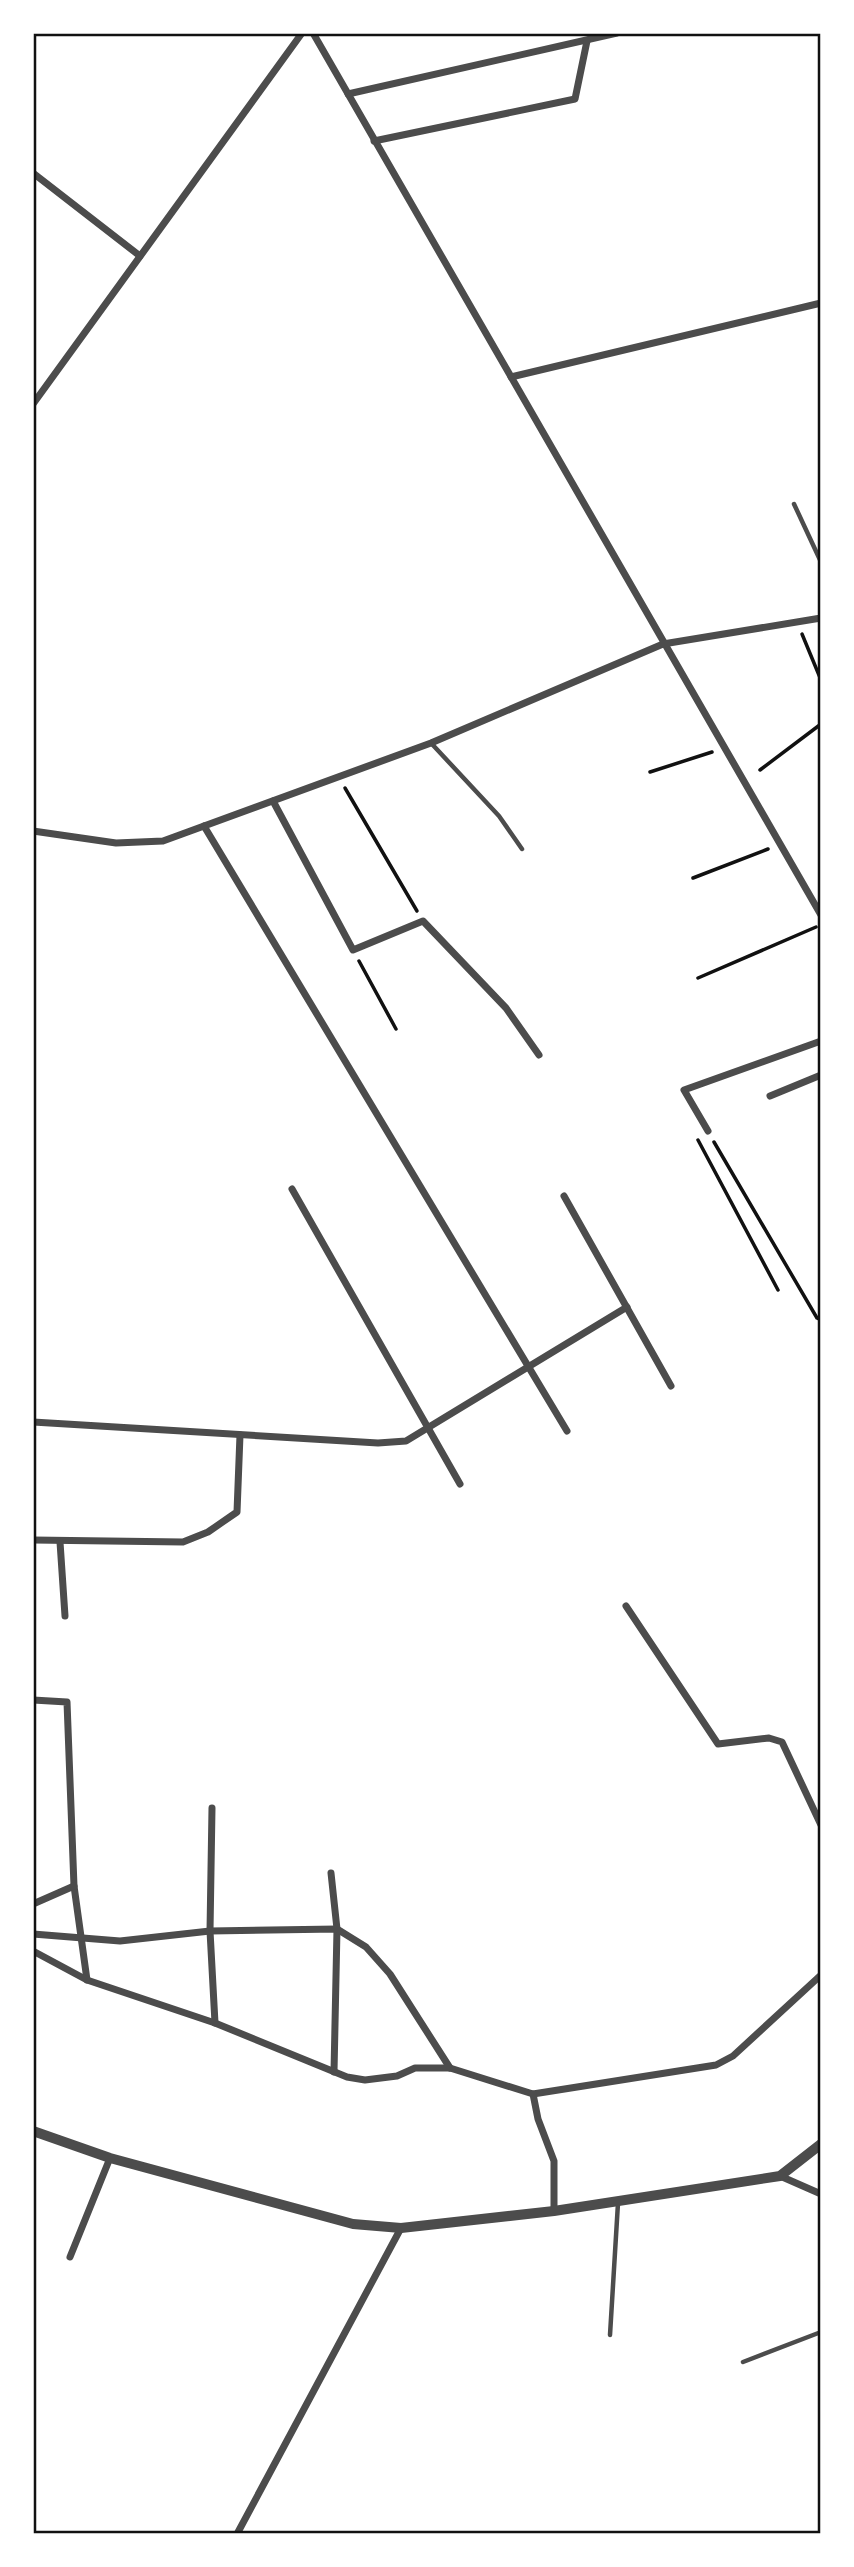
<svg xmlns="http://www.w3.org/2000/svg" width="854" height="2567" font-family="Roboto,sans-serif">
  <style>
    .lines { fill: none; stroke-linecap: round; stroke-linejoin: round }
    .path { stroke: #111; stroke-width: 3.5 }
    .service { stroke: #4c4c4c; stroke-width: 4.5 }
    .minor { stroke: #4c4c4c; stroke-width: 7 }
    .tertiary { stroke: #4c4c4c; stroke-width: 10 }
    .neatline { fill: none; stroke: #111; stroke-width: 2.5 }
  </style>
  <rect width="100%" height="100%" fill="#fff"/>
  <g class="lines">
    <!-- path -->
    <g class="path">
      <polyline points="802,634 821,680"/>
      <polyline points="760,770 821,724"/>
      <polyline points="650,772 712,752"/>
      <polyline points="345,788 417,911"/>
      <polyline points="693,878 768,849"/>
      <polyline points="359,961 396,1029"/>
      <polyline points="698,978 816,927"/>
      <polyline points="698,1140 778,1290"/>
      <polyline points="714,1142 817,1318 821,1320"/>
    </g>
    <!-- service -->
    <g class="service">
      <polyline points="794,504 821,562"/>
      <polyline points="431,743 499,816 522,849"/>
      <polyline points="610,2335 618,2203"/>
      <polyline points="743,2362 821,2332"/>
    </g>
    <!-- minor -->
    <g class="minor">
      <polyline points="313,33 821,915"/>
      <polyline points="348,94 617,33"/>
      <polyline points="374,141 575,99 587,41"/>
      <polyline points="33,173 140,256"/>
      <polyline points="511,377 821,303"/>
      <polyline points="33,404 302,33"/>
      <polyline points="273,801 353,950 423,921 506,1008 539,1055"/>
      <polyline points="204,826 567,1431"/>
      <polyline points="33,831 116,843 163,841 431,743 663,644 821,618"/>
      <polyline points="770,1096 821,1075"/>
      <polyline points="708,1131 684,1090 821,1041"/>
      <polyline points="292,1189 460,1484"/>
      <polyline points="564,1196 671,1386"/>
      <polyline points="33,1422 378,1443 406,1441 627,1307"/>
      <polyline points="33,1540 183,1542 208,1532 237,1512 240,1435"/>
      <polyline points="60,1542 65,1616"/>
      <polyline points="626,1606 718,1744 769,1738 782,1742 821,1825"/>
      <polyline points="33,1700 67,1702 74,1886 87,1980"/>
      <polyline points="212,1808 210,1931 215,2023"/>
      <polyline points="331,1873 337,1929 334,2072"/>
      <polyline points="33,1904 74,1886"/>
      <polyline points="33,1934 120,1941 210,1931 337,1929 366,1947 390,1974 450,2068"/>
      <polyline points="33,1951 87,1980 215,2023 347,2077 365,2080 397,2076 415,2068 450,2068 533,2094 716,2065 733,2056 821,1975"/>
      <polyline points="533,2094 538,2119 554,2161 554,2211"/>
      <polyline points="780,2176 821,2194"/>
      <polyline points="70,2257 110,2158"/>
      <polyline points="237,2534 401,2228"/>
    </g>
    <!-- tertiary -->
    <polyline class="tertiary" points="33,2131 110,2158 353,2224 401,2228 554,2211 780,2176 821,2144"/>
  </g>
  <!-- border -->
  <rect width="854" height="2567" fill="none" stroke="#ffffff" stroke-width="70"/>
  <rect x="35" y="35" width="784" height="2497" class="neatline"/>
</svg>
